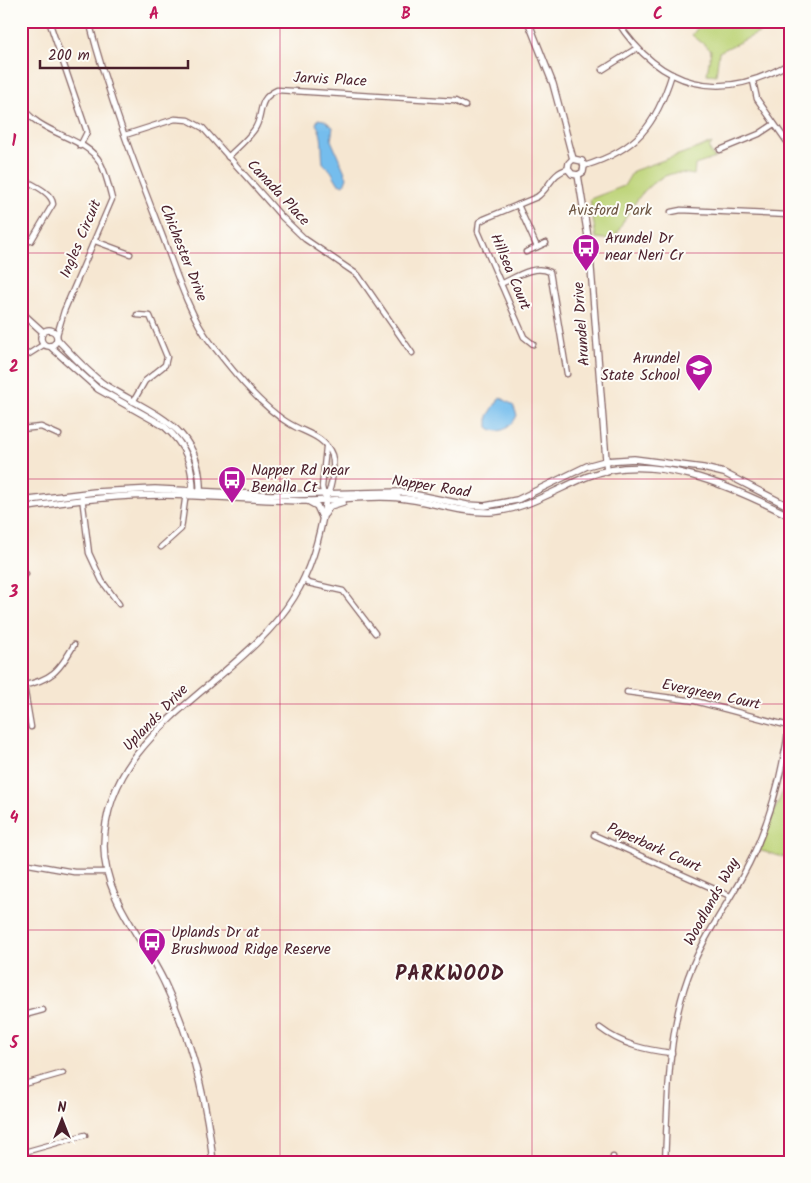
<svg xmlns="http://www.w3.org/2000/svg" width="811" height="1183" font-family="Kalam,sans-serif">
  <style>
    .park { fill: #bed479; stroke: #847a52 }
    .water { fill: #75bded; stroke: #606e8c }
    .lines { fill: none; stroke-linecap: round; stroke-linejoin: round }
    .street-casing { stroke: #866565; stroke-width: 7 }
    .secondary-casing { stroke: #866565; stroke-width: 8 }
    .street { stroke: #fff; stroke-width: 4.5 }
    .secondary { stroke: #fff; stroke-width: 5.5 }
    .grid { fill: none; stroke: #c2185b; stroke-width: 1; stroke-opacity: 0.55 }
    .labels { text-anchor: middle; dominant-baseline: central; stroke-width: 4; stroke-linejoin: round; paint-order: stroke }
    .street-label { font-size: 15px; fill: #4a1f2b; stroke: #fdfcf7 }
    .park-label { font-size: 15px; fill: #6d5542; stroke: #fdfcf7 }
    .poi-label { font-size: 15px; fill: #4a1f2b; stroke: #fdfcf7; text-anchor: start }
    .district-label { font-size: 20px; font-weight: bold; letter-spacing: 1px; fill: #4a1f2b; stroke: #fdfcf7 }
    .neatline { fill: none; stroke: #c2185b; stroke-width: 2 }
    .grid-label { font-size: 16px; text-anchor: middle; font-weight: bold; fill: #c2185b }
  </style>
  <rect width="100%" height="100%" fill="#fdfcf7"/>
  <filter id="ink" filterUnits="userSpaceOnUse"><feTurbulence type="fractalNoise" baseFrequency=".02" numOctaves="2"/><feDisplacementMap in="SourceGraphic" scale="10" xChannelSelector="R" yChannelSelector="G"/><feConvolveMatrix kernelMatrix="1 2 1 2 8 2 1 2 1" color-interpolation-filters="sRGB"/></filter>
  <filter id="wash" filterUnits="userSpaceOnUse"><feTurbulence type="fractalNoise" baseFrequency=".0096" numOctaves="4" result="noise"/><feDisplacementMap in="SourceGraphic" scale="20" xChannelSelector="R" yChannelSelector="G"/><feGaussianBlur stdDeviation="1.12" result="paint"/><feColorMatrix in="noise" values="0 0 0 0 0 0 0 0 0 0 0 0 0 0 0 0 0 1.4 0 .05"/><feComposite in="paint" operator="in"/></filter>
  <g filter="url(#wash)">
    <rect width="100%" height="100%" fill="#f6e7d2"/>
    <!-- park -->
    <g class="park">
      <polygon points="703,21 759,21 765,30 719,52 716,75 707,74 711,50 692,35"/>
      <path d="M 712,143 L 709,148 L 712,156 L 716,158 L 695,165 L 694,175 C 687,174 678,172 671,174 C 643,181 626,216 614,240 L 596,238 L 590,199 L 624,186 L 633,171 Z"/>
      <polygon points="790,774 790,859 758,850"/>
    </g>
    <!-- water -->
    <g class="water">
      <path d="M 318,119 L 324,120 L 333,127 L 331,140 L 347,177 L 344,185 L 338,183 L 331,171 L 323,163 C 321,150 324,135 316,124 Z"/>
      <path d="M 500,397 L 513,405 L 517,415 C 513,426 499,437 488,427 L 488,416 Z"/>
    </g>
  </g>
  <g filter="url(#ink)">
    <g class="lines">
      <defs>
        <g id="street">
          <polyline points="49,21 87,132 80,146"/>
          <path d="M 89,21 C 108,96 136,168 164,240 C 175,270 191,319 211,343 C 232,370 261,407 290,424 C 305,433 325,436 332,455 C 335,465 332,487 327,496"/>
          <path d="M 617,21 C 660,88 721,104 790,63"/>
          <polyline points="602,70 637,48"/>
          <polyline points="753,81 757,99 790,146"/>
          <path d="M 21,104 C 36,134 85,136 100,162 C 106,173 109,187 112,199 L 64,311 L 57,335"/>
          <polyline points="125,135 175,119 188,120 203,128 282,217 305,239 358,275 412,353"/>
          <polyline points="720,150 759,134 774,124"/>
          <path d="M 228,157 C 237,148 247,140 254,130 C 265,115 255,100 277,90 L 455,101 L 465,106"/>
          <path d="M 584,166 C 637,150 656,125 672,74"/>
          <path d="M 21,178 C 31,184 52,192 53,204 L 31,241 L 21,241"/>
          <polyline points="518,205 537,247"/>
          <polyline points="671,212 681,210 790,215"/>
          <polyline points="95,241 130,254"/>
          <polyline points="526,252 546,243"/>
          <path d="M 501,284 C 516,277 534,264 550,272 L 567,374"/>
          <path d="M 533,344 L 524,337 L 478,231 L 479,222 L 484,219 L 537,197 C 550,188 551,173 568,169"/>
          <polyline points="21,359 43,345"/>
          <polyline points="133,402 145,381 165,365 167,357 150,316 137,315"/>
          <polyline points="21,429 41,427 59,435"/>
          <polyline points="324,496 322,487 326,447"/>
          <polyline points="82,497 89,553 102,581 119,604"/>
          <polyline points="161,547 181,529 186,493"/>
          <polyline points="21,575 26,574"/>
          <polyline points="304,579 308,583 343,591 375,633"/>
          <path d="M 21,686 C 52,680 59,671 74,645"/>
          <polyline points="24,686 31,727"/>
          <polyline points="627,692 695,701 789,726"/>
          <polyline points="594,835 730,896"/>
          <polyline points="23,863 74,872 107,872"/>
          <polyline points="21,1016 43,1010"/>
          <path d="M 600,1028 C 622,1045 646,1050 672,1053"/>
          <polyline points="21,1085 63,1073"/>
          <polyline points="21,1153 85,1135"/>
          <polyline points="613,1162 613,1157"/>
          <path d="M 665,1162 C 668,1101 667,1035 688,977 C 701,941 723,911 742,877 C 769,828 783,773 790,718"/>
        </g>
        <g id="secondary">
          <polyline points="528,21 553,84 573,159"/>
          <polyline points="573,159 582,161 584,166 583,172 578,175"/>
          <polyline points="573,159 569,163 568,169 572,174 578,175"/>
          <polyline points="578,175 589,243 607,472"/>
          <polyline points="21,312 43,332"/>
          <circle cx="49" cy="338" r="8"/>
          <path d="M 58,340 C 72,355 88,373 105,385 C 153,415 203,426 200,495"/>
          <path d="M 50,346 L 98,389 L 164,426 C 187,446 193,465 193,495"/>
          <polyline points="21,501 95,492 155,489 271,495 402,492 467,505 485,506 517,500 587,466 605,461 634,459 703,468 724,473 790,507"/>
          <polyline points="308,501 317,506 322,517"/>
          <path d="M 21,508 C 68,501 115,495 163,495 C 211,495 258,501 305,501 C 337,501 369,494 400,498 C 431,501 459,513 490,512 C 525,510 555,490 586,477 C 653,450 731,486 790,516"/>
          <polyline points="325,514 330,506 343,502"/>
          <path d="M 213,1162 C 207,1102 191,1039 165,984 C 144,938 104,900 104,846 C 105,727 240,686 294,597 C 312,568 321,533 326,499"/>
        </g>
      </defs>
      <!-- street casing -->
      <use href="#street" class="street-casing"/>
      <!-- secondary casing -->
      <use href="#secondary" class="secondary-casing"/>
      <!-- street -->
      <use href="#street" class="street"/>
      <!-- secondary -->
      <use href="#secondary" class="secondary"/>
    </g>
  </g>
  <!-- grid -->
  <path class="grid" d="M 280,21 L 280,1162M 532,21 L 532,1162M 21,253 L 790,253M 21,479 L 790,479M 21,704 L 790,704M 21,930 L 790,930"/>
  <!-- icons -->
  <defs>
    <symbol id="bus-pin" viewBox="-11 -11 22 30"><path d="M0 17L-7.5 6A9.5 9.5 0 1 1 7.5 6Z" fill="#b5179e" stroke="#fdfcf7"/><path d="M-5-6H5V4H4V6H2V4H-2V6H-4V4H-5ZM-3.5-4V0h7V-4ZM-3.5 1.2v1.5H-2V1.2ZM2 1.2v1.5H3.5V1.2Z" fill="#fff"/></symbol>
    <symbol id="school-pin" viewBox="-11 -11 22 30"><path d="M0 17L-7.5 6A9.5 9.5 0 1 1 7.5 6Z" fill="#b5179e" stroke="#fdfcf7"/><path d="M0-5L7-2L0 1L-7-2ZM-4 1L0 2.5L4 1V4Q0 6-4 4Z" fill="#fff"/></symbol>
  </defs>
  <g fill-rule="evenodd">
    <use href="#bus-pin" x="570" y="232" width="32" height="43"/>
    <use href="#school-pin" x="683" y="352" width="32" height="43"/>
    <use href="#bus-pin" x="216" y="464" width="32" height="43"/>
    <use href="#bus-pin" x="136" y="926" width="32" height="43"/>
  </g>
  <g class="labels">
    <!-- street labels -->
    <g class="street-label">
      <text transform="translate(330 80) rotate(3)">Jarvis Place</text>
      <text transform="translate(278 193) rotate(47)">Canada Place</text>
      <text transform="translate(81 239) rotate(-67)">Ingles Circuit</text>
      <text transform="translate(183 253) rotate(68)">Chichester Drive</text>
      <text transform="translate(510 272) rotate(67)">Hillsea Court</text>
      <text transform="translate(582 324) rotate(-94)">Arundel Drive</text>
      <text transform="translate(431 487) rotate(9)">Napper Road</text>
      <text transform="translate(711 695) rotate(12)">Evergreen Court</text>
      <text transform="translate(156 718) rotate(-46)">Uplands Drive</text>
      <text transform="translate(654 848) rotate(24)">Paperbark Court</text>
      <text transform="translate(712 902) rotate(-61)">Woodlands Way</text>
    </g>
    <!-- park labels -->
    <g class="park-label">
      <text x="610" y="211">Avisford Park</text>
    </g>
    <!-- poi labels -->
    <g class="poi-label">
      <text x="605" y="239">Arundel Dr<tspan x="605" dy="17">near Neri Cr</tspan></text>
      <text x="680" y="359" text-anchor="end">Arundel<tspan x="680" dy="17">State School</tspan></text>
      <text x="251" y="471">Napper Rd near<tspan x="251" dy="17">Benalla Ct</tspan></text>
      <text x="171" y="933">Uplands Dr at<tspan x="171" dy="17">Brushwood Ridge Reserve</tspan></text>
    </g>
    <!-- district labels -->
    <g class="district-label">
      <text x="450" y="975">PARKWOOD</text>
    </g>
  </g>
  <!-- margin -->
  <rect width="811" height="1183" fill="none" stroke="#fdfcf7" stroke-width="55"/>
  <!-- north arrow -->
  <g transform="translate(62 1120)" stroke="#fdfcf7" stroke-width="4" paint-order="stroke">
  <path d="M0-4L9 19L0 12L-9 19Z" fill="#4a1f2b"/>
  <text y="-8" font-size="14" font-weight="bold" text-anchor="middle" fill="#4a1f2b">N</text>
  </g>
  <!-- scale -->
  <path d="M40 60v8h148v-8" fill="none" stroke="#4a1f2b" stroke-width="2.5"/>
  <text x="48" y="60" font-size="15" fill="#4a1f2b" stroke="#fdfcf7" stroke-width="4" paint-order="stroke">200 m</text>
  <rect x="28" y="28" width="756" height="1128" class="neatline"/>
  <g class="grid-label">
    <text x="154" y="19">A</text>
    <text x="406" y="19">B</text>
    <text x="658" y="19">C</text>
    <text x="14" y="146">1</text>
    <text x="14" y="372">2</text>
    <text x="14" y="597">3</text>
    <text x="14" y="823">4</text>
    <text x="14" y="1048">5</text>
  </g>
</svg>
